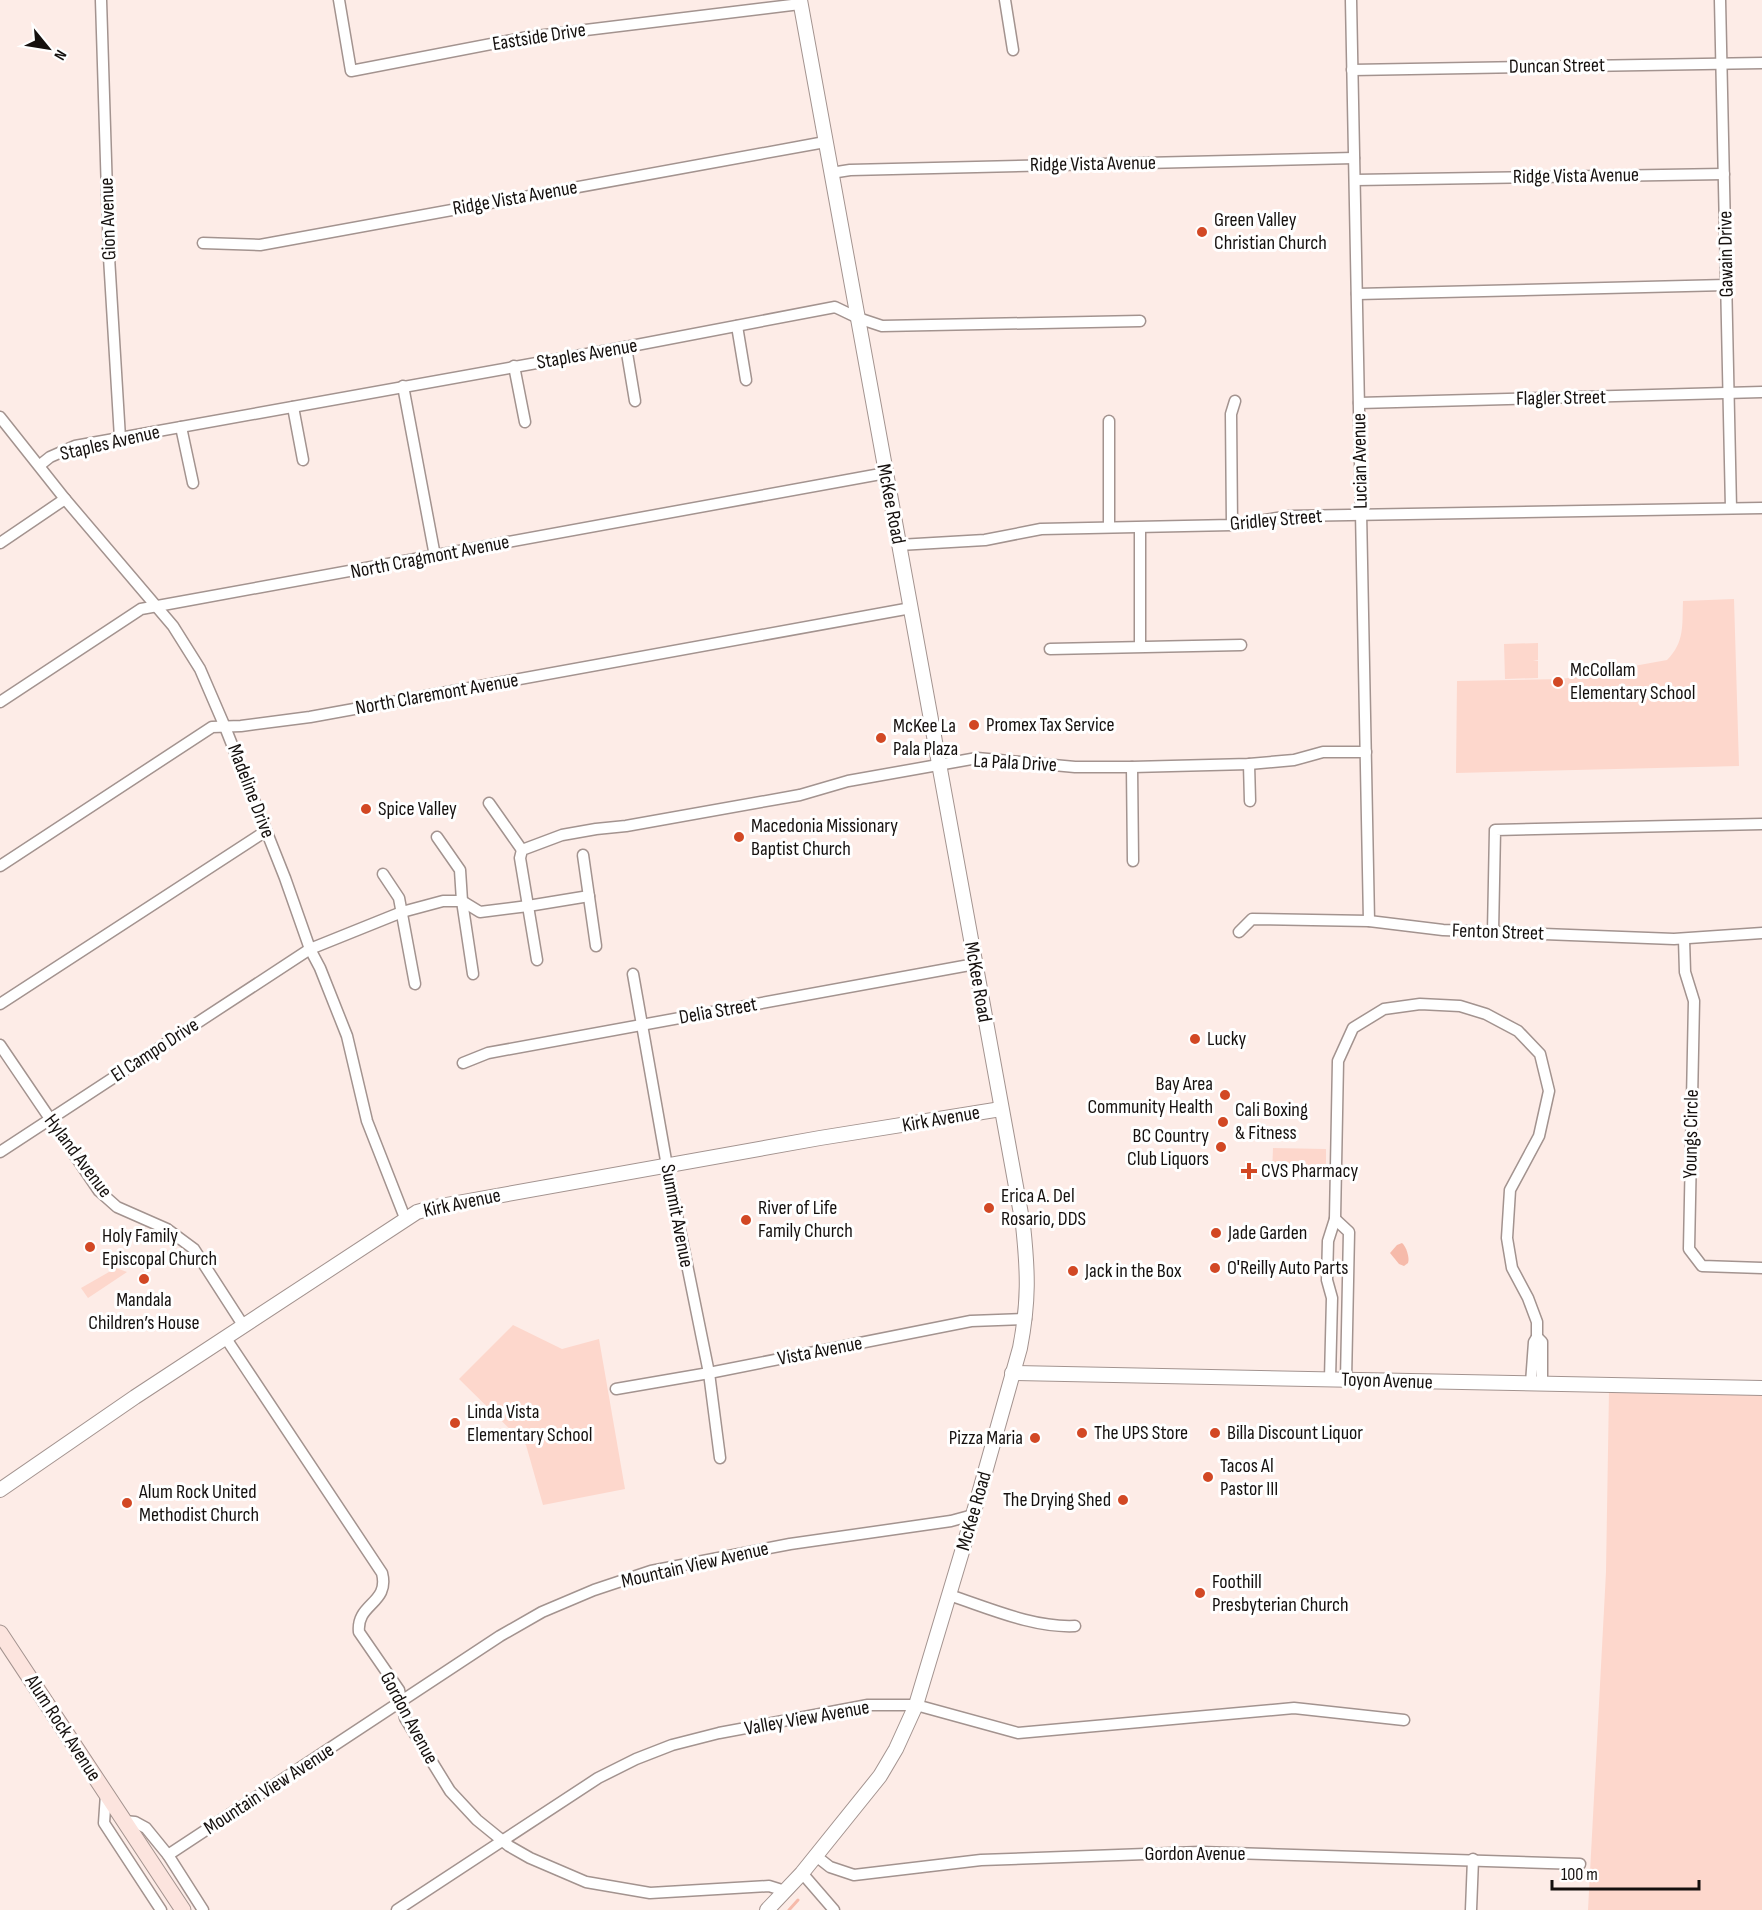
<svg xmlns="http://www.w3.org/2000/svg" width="1762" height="1910" font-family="'Sofia Sans Condensed',sans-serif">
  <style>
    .green { fill: #fdd7cc }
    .water { fill: #f6baaa }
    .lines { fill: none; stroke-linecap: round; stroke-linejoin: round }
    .stream { stroke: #f6baaa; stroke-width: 3 }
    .minor-casing { stroke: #a3938f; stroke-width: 13 }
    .tertiary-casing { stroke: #a3938f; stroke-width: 16 }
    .secondary-casing { stroke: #a3938f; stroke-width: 17 }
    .minor { stroke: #fff; stroke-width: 10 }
    .tertiary { stroke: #fff; stroke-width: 14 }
    .secondary { stroke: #fce4de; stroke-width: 15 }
    .poi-dot { fill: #d24824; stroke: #fff; stroke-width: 2 }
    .labels { text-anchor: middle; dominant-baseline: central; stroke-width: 6; stroke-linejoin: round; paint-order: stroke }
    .street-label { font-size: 20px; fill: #15100e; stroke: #fff }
    .poi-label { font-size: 20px; fill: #15100e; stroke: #fff; text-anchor: start }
  </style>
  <rect width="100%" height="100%" fill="#fdece7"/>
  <!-- green -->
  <g class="green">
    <path d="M 1734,599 L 1739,766 L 1456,773 L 1457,681 L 1562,679 L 1667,660 C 1685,642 1682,625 1683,601 Z"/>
    <polygon points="1538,643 1538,660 1533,661 1538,661 1538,678 1505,679 1504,644"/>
    <polygon points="1273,1148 1326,1149 1326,1176 1272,1174"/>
    <polygon points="116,1268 127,1272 88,1298 81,1288"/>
    <polygon points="513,1325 562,1349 599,1339 625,1489 543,1505 526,1445 459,1379"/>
    <polygon points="1609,1390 1762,1395 1762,1910 1588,1910 1606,1572"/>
  </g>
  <!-- water -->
  <path class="water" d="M 1402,1243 C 1406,1246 1410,1258 1408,1263 L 1404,1266 L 1399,1264 L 1390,1253 L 1397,1245 Z"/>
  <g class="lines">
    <!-- stream -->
    <polyline class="stream" points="789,1910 798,1900"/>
    <defs>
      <g id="minor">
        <polyline points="101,0 109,257 120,438"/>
        <polyline points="339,0 351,71 528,37 800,4"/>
        <polyline points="1005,0 1013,50"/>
        <polyline points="1351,0 1369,921"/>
        <polyline points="1720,0 1731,508"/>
        <polyline points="1352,70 1762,63"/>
        <polyline points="831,173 850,170 1354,158"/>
        <polyline points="1355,180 1724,174"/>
        <polyline points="203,243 260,245 825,142"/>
        <polyline points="1357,294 1726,285"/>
        <polyline points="737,326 746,380"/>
        <polyline points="626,347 635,401"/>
        <polyline points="514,366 525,422"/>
        <polyline points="403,386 435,556"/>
        <polyline points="1359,403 1762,392"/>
        <polyline points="293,407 303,460"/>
        <polyline points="0,417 65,499 173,626 200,669 225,727 285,878 310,949 320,968 347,1036 367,1121 405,1218"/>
        <polyline points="181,427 193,483"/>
        <polyline points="40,465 50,457 75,446 626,347 835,307 858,318 882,326 1140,321"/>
        <polyline points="1232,525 1231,414 1235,401"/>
        <polyline points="1109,527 1109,421"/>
        <polyline points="1140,528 1140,646"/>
        <polyline points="0,543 65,499"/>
        <polyline points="899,545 985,540 1041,529 1232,525 1290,516 1762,508"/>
        <polyline points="1050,649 1241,645"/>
        <polyline points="0,702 141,609 886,473"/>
        <polyline points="1249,764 1250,801"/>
        <polyline points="1132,767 1133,861"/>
        <polyline points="489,803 522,850"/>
        <polyline points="437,837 460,870 462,901 473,974"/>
        <polyline points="583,855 596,946"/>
        <polyline points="0,866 212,727 241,726 310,717 911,608"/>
        <polyline points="383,874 399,898 415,984"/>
        <polyline points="1239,932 1252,919 1369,921 1443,930 1674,939 1762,933"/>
        <polyline points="1493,932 1495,830 1762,824"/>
        <polyline points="1684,939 1685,972 1694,1001 1689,1249 1702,1266 1762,1268"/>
        <polyline points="537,960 520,858 522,850 562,835 596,829 626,826 800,795 848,781 977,758 1075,767 1132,767 1249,764 1294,760 1323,752 1366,752"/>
        <polyline points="633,974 667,1166 709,1373 720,1458"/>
        <polyline points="0,1004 266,831"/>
        <polyline points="0,1045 99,1191 117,1207 167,1229 194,1249 243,1325"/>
        <polyline points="463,1063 488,1053 975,964"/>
        <polyline points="0,1152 310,949 402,912 443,901 462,901 480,912 528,906 589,896"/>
        <polyline points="1335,1219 1349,1232 1346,1380"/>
        <path d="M 225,1337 L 382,1573 C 390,1604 356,1603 359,1632 L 399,1690 L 405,1718 L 450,1791 L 477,1820 L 509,1846 L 530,1858 L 586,1882 L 650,1893 L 769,1886 L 785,1891"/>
        <polyline points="1537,1337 1542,1342 1542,1383"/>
        <polyline points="1330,1379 1332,1298 1327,1280 1328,1241 1335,1219 1338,1061 1353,1028 1384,1009 1420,1004 1460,1006 1486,1014 1518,1031 1540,1054 1549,1091 1539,1136 1510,1190 1507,1238 1512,1268 1528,1298 1537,1322 1537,1337 1534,1342 1531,1383"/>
        <polyline points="616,1389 709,1373 971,1321 1026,1319"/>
        <path d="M 949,1595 C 989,1608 1033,1628 1075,1626"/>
        <polyline points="106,1794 104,1823 161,1910"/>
        <polyline points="124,1821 135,1822 146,1828 168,1855 203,1910"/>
        <polyline points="168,1855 500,1636 542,1612 594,1590 651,1571 790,1544 951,1521 973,1515"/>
        <polyline points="816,1856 830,1867 854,1875 981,1860 1200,1852 1580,1864"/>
        <polyline points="802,1873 834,1910"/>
        <polyline points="397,1910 598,1778 636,1759 672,1745 719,1733 868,1705 916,1705 1018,1733 1294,1708 1404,1720"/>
        <polyline points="1471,1910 1473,1859"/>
      </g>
      <g id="tertiary">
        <polyline points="1012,1373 1762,1388"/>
        <polyline points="0,1490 135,1397 417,1212 435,1207 820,1138 1001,1109"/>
        <path d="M 767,1910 L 802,1873 L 880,1776 L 896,1749 L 916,1705 L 973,1515 L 1020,1348 C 1029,1301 1028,1272 1023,1225 L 800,0"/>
      </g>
      <polyline id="secondary" points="0,1633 183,1910"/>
    </defs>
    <!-- minor casing -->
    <use href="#minor" class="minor-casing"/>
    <!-- tertiary casing -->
    <use href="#tertiary" class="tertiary-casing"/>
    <!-- secondary casing -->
    <use href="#secondary" class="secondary-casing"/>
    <!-- minor -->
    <use href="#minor" class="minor"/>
    <!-- tertiary -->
    <use href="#tertiary" class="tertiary"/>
    <!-- secondary -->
    <use href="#secondary" class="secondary"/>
  </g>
  <!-- markers -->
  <g class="poi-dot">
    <circle cx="1202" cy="232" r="6"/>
    <circle cx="1558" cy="682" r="6"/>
    <circle cx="974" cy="725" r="6"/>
    <circle cx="881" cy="738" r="6"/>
    <circle cx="366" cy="809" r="6"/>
    <circle cx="739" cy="837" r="6"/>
    <circle cx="1195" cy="1039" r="6"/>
    <circle cx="1225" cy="1095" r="6"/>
    <circle cx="1223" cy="1122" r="6"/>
    <circle cx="1221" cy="1147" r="6"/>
    <path d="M1246 1162h6v6h6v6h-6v6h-6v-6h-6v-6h6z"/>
    <circle cx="989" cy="1208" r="6"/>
    <circle cx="746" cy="1220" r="6"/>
    <circle cx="1216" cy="1233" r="6"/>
    <circle cx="90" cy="1247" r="6"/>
    <circle cx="1215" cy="1268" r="6"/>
    <circle cx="1073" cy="1271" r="6"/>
    <circle cx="144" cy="1279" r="6"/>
    <circle cx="455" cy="1423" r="6"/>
    <circle cx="1082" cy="1433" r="6"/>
    <circle cx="1215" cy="1433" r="6"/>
    <circle cx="1035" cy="1438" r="6"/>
    <circle cx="1208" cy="1477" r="6"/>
    <circle cx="1123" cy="1500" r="6"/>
    <circle cx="127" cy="1503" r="6"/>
    <circle cx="1200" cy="1593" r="6"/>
  </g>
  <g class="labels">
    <!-- street labels -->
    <g class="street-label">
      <text transform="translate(539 37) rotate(-9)">Eastside Drive</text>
      <text transform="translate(1557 66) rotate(-1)">Duncan Street</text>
      <text transform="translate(1093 164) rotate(-1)">Ridge Vista Avenue</text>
      <text transform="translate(1576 176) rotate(-1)">Ridge Vista Avenue</text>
      <text transform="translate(515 198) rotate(-10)">Ridge Vista Avenue</text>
      <text transform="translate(108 219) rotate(-92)">Gion Avenue</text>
      <text transform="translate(1726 254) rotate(-91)">Gawain Drive</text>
      <text transform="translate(587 354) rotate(-10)">Staples Avenue</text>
      <text transform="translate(1561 398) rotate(-1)">Flagler Street</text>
      <text transform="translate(110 443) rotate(-13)">Staples Avenue</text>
      <text transform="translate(1360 461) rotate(-91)">Lucian Avenue</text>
      <text transform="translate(891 504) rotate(79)">McKee Road</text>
      <text transform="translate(1276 520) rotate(-5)">Gridley Street</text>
      <text transform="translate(430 557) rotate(-11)">North Cragmont Avenue</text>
      <text transform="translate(437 694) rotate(-10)">North Claremont Avenue</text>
      <text transform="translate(1015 763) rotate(3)">La Pala Drive</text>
      <text transform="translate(251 791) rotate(69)">Madeline Drive</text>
      <text transform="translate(1498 932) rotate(2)">Fenton Street</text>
      <text transform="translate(978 982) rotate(80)">McKee Road</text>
      <text transform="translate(718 1011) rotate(-10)">Delia Street</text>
      <text transform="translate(155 1050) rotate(-33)">El Campo Drive</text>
      <text transform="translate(941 1119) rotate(-10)">Kirk Avenue</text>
      <text transform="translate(1691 1134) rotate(-89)">Youngs Circle</text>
      <text transform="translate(78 1156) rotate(53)">Hyland Avenue</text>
      <text transform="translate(462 1203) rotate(-12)">Kirk Avenue</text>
      <text transform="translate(677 1216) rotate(79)">Summit Avenue</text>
      <text transform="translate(820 1351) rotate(-11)">Vista Avenue</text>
      <text transform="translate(1387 1381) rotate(2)">Toyon Avenue</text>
      <text transform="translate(974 1511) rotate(-74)">McKee Road</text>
      <text transform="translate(695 1565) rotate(-13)">Mountain View Avenue</text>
      <text transform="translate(409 1718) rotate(62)">Gordon Avenue</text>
      <text transform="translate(807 1718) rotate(-10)">Valley View Avenue</text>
      <text transform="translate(63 1728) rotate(57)">Alum Rock Avenue</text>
      <text transform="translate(269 1789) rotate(-33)">Mountain View Avenue</text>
      <text x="1195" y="1854">Gordon Avenue</text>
    </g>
    <!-- poi labels -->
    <g class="poi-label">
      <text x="1214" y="220">Green Valley<tspan x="1214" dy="23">Christian Church</tspan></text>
      <text x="1570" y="670">McCollam<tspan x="1570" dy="23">Elementary School</tspan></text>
      <text x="986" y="725">Promex Tax Service</text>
      <text x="893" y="726">McKee La<tspan x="893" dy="23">Pala Plaza</tspan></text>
      <text x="378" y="809">Spice Valley</text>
      <text x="751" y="826">Macedonia Missionary<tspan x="751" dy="23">Baptist Church</tspan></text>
      <text x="1207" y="1039">Lucky</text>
      <text x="1213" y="1084" text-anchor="end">Bay Area<tspan x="1213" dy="23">Community Health</tspan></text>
      <text x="1235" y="1110">Cali Boxing<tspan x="1235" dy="23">&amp; Fitness</tspan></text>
      <text x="1209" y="1136" text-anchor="end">BC Country<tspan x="1209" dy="23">Club Liquors</tspan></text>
      <text x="1261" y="1171">CVS Pharmacy</text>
      <text x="1001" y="1196">Erica A. Del<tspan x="1001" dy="23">Rosario, DDS</tspan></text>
      <text x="758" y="1208">River of Life<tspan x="758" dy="23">Family Church</tspan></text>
      <text x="1228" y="1233">Jade Garden</text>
      <text x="102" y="1236">Holy Family<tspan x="102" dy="23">Episcopal Church</tspan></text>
      <text x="1227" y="1268">O'Reilly Auto Parts</text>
      <text x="1085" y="1271">Jack in the Box</text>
      <text x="144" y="1300" text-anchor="middle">Mandala<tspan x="144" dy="23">Children’s House</tspan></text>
      <text x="467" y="1412">Linda Vista<tspan x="467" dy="23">Elementary School</tspan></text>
      <text x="1094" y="1433">The UPS Store</text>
      <text x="1227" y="1433">Billa Discount Liquor</text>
      <text x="1023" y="1438" text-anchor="end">Pizza Maria</text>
      <text x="1220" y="1466">Tacos Al<tspan x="1220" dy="23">Pastor III</tspan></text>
      <text x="139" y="1492">Alum Rock United<tspan x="139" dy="23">Methodist Church</tspan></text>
      <text x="1111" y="1500" text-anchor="end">The Drying Shed</text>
      <text x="1212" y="1582">Foothill<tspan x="1212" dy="23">Presbyterian Church</tspan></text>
    </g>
  </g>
  <!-- north arrow -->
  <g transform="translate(48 48) rotate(120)" stroke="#ffffff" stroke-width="4.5" paint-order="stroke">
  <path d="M0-4.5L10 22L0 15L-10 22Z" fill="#15100e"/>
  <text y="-9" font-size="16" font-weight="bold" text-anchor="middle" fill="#15100e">N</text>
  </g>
  <!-- scale -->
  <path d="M1552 1880v9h147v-9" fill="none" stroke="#15100e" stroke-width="3"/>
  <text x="1561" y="1880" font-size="18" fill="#15100e" stroke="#ffffff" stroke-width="4.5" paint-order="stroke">100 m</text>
</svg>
